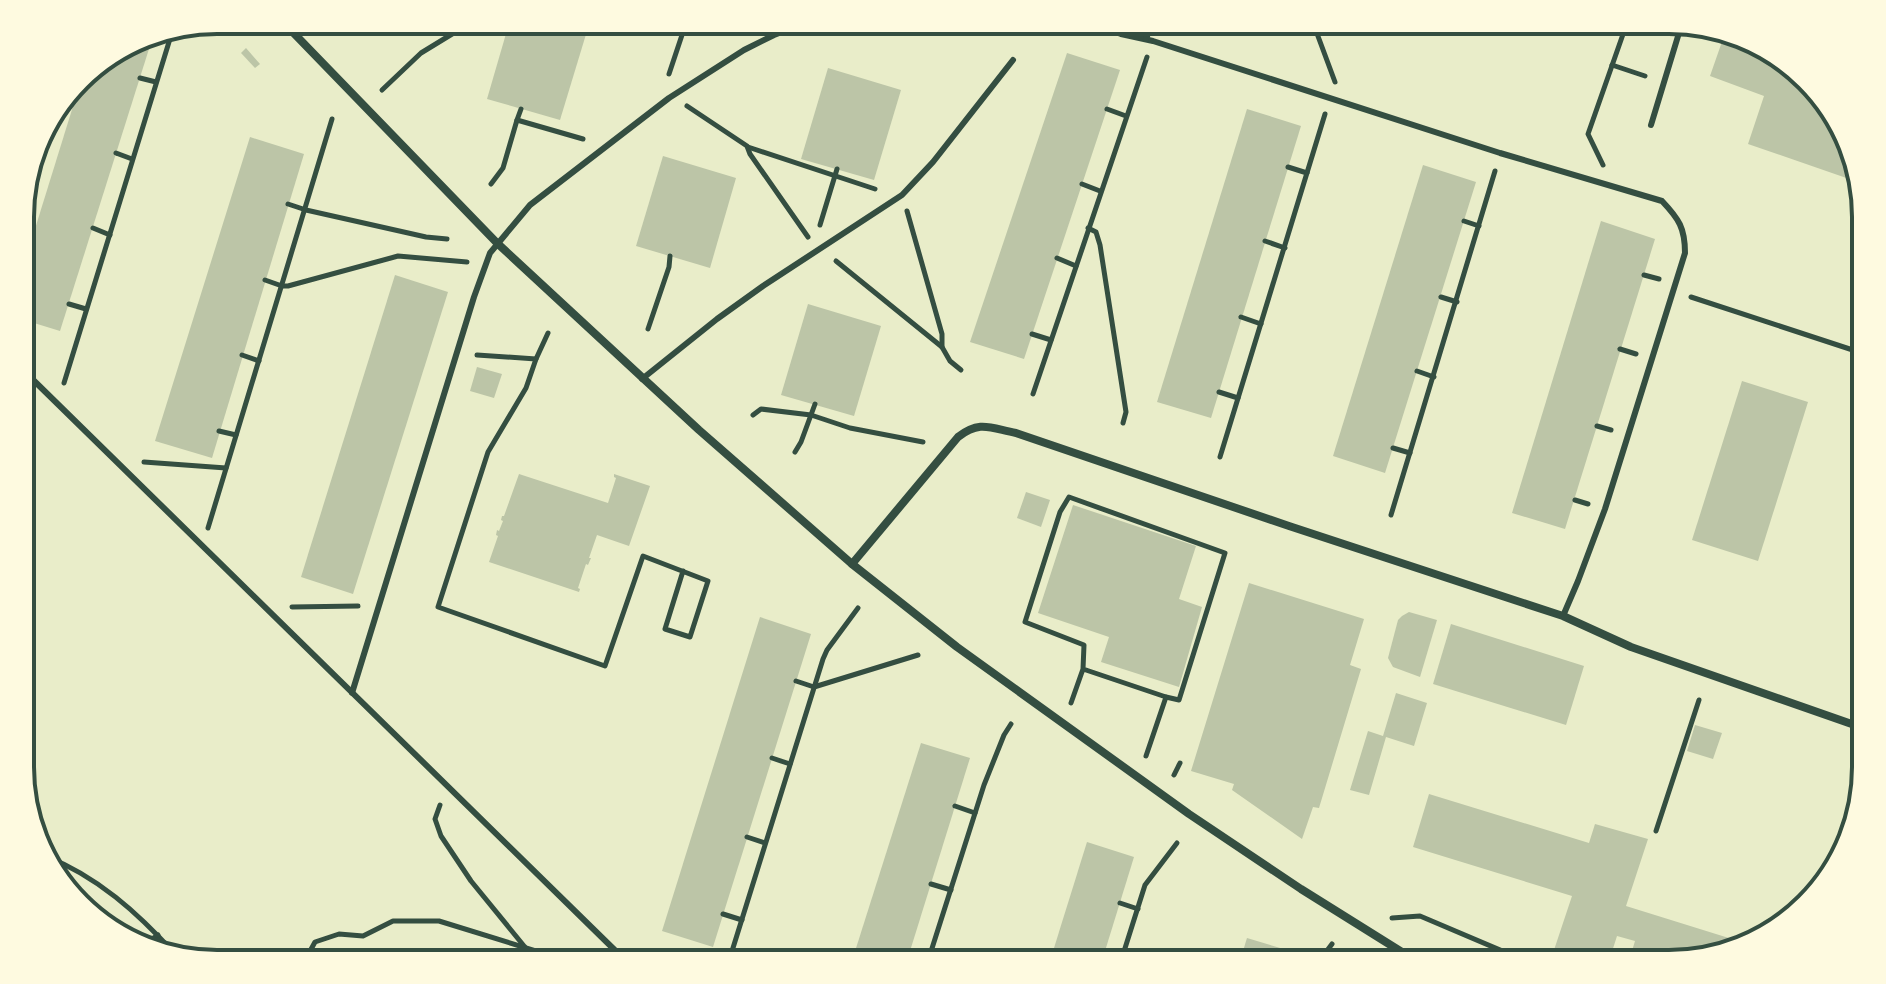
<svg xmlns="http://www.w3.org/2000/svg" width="1886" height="984" font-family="'DM Sans',sans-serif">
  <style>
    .building { fill: #bcc5a7 }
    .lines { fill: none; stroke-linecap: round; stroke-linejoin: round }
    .path { stroke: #344e41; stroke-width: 5 }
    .service { stroke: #344e41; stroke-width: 6 }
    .minor { stroke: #344e41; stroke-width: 8 }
    .rim { fill: none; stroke: #344e41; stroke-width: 4 }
  </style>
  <rect width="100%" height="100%" fill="#e9edc9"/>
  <!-- building -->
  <g class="building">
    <polygon points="510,20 551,20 587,31 560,120 487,99"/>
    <polygon points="154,33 60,331 21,319 21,274 83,74 87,69 142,35"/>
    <polygon points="1725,33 1756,41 1833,107 1857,174 1855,181 1748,144 1764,96 1710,76"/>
    <polygon points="246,48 260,64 255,68 241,53"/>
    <polygon points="1067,53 1120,70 1024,359 970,342"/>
    <polygon points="828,68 901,90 874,180 801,159"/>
    <polygon points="1247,109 1301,126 1211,418 1157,402"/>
    <polygon points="250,137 304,154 212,458 155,441"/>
    <polygon points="663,156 736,178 710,268 636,246"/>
    <polygon points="1423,165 1476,182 1385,473 1333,456"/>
    <polygon points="1601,221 1655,239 1565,529 1512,513"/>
    <polygon points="395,275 448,292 353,594 301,577"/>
    <polygon points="808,304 881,326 854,416 781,395"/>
    <polygon points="477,367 502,374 494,398 470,391"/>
    <polygon points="1742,381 1808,402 1758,561 1692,540"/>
    <polygon points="519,474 608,503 616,478 614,477 614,474 650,486 629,546 597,535 589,558 591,558 588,565 586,564 578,588 580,589 579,592 489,562 498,536 496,535 497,530 499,531 503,521 501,520 502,516 504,516"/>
    <polygon points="1026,492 1050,500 1041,527 1017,518"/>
    <polygon points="1073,505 1196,546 1179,599 1202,607 1179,687 1101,662 1109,637 1038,613"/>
    <polygon points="1249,583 1364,619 1350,665 1361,669 1319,808 1313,807 1302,839 1232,790 1234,784 1191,771"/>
    <polygon points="1409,612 1437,620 1420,677 1393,667 1388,658 1398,620 1402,616"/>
    <polygon points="760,617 811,634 713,947 662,931"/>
    <polygon points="1451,624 1584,666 1566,725 1433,684"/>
    <polygon points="1396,693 1427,703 1414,746 1386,737 1369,795 1350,790 1368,731 1383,736"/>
    <polygon points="1695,725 1722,733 1713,759 1687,751"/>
    <polygon points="921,743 970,758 906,964 851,964"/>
    <polygon points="1429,794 1589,843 1595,824 1648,839 1626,906 1732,939 1729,947 1681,964 1628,964 1635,941 1617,936 1609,961 1616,964 1565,964 1551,959 1572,896 1413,847"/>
    <polygon points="1087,842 1134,857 1101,964 1049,964"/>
    <polygon points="1247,938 1297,953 1294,964 1239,964"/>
  </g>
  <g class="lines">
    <!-- path -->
    <g class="path">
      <polyline points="1312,20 1335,82"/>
      <polyline points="1612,65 1645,76"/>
      <polyline points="669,74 687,20"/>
      <polyline points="140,78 156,82"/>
      <polyline points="382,90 421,53 475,20"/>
      <polyline points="687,106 747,146 750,154 808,237"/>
      <polyline points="1107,109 1126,116"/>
      <polyline points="517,120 521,109"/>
      <polyline points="748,147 875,189"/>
      <polyline points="116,153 132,159"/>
      <polyline points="1603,165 1588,134 1628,20"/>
      <polyline points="1288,167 1307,173"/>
      <polyline points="491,184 503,168 517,120 583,139"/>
      <polyline points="1082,184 1100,191"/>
      <polyline points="288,204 306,210 426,237 447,239"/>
      <polyline points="907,211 942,334 942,347"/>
      <polyline points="1464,221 1479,226"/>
      <polyline points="820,225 837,169"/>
      <polyline points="93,228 110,235"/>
      <polyline points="1088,228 1096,232 1100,245 1126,412 1123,423"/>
      <polyline points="1265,241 1285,248"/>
      <polyline points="1057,258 1076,266"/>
      <polyline points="836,261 942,347 950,361 961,370"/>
      <polyline points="1644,275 1659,279"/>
      <polyline points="265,280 282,286 288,286 398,256 467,262"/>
      <polyline points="1441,297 1457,302"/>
      <polyline points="1691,297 1865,354"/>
      <polyline points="69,304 86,309"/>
      <polyline points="1241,317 1261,324"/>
      <polyline points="648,329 669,267 670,256"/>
      <polyline points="548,333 536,359 526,388 488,452 438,607 605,666 643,556 708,581 690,637 665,629 683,571"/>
      <polyline points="1032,334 1051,340"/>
      <polyline points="1620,349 1636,354"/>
      <polyline points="242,355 259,361"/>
      <polyline points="477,355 536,359"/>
      <polyline points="1417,371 1434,377"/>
      <polyline points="64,383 173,29"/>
      <polyline points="1219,392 1238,398"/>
      <polyline points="1033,394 1147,57"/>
      <polyline points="753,415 761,409 811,415 850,428 923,442"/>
      <polyline points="1597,426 1611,430"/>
      <polyline points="219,431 236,435"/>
      <polyline points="1393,448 1410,453"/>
      <polyline points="795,452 801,442 815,404"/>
      <polyline points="1220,457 1325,114"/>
      <polyline points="144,462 226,468"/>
      <polyline points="1575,500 1588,504"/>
      <polyline points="1391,515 1495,171"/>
      <polyline points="208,528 332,119"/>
      <polyline points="292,607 358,606"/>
      <polyline points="796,681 814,687 918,655"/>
      <polyline points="1071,703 1083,669 1166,697 1179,700 1225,553 1069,497 1060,512 1025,622 1084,645 1083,669"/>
      <polyline points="1146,756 1166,697"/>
      <polyline points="772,758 790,764"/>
      <polyline points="1174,775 1180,763"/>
      <polyline points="440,805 435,819 441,836 471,881 524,946 536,964"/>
      <polyline points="955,806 975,813"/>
      <polyline points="1656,831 1699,700"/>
      <polyline points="747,837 765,843"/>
      <path d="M 45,856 C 97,876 138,913 175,954"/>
      <polyline points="931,884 951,890"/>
      <polyline points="1120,903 1138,909"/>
      <polyline points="723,914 742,920"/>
      <polyline points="1392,918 1420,916 1533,964"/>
      <polyline points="141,946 158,935"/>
      <polyline points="643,951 730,957"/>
      <polyline points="907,962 914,964"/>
      <polyline points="303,964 315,942 339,934 363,936 393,921 439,921 578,964"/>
      <polyline points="728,964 823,659 827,650 858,608"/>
      <polyline points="927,964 984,785 1004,735 1011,724"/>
      <polyline points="1120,964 1145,885 1177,843"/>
      <polyline points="1317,964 1332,944"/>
    </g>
    <!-- service -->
    <g class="service">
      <path d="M 1085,20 L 1121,34 L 1153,41 L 1500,153 L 1662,201 C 1679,219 1685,228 1685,253 L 1605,509 L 1578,581 L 1563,616"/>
      <polyline points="1146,39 1153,20"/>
      <polyline points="1651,125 1682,23"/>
      <polyline points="21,368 629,964"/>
      <polyline points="642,379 717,319 763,286 902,195 933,162 1013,60"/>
      <polyline points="352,693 474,297 490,253 530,205 669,98 744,50 774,35 813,20"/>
    </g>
    <!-- minor -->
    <g class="minor">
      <polyline points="281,20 497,243 699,430 852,564 957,647 1189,814 1301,889 1421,964"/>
      <path d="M 852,564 L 958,437 C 980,420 990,428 1016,433 L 1289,526 L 1563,616 L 1631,647 L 1866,729"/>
    </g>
  </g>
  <!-- crop -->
  <path d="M0 0H1886V984H0ZM217 34H1669A183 183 0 0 1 1852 217V767A183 183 0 0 1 1669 950H217A183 183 0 0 1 34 767V217A183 183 0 0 1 217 34Z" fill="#fefae0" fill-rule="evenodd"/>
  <path class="rim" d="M217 34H1669A183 183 0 0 1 1852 217V767A183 183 0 0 1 1669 950H217A183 183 0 0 1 34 767V217A183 183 0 0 1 217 34Z"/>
</svg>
